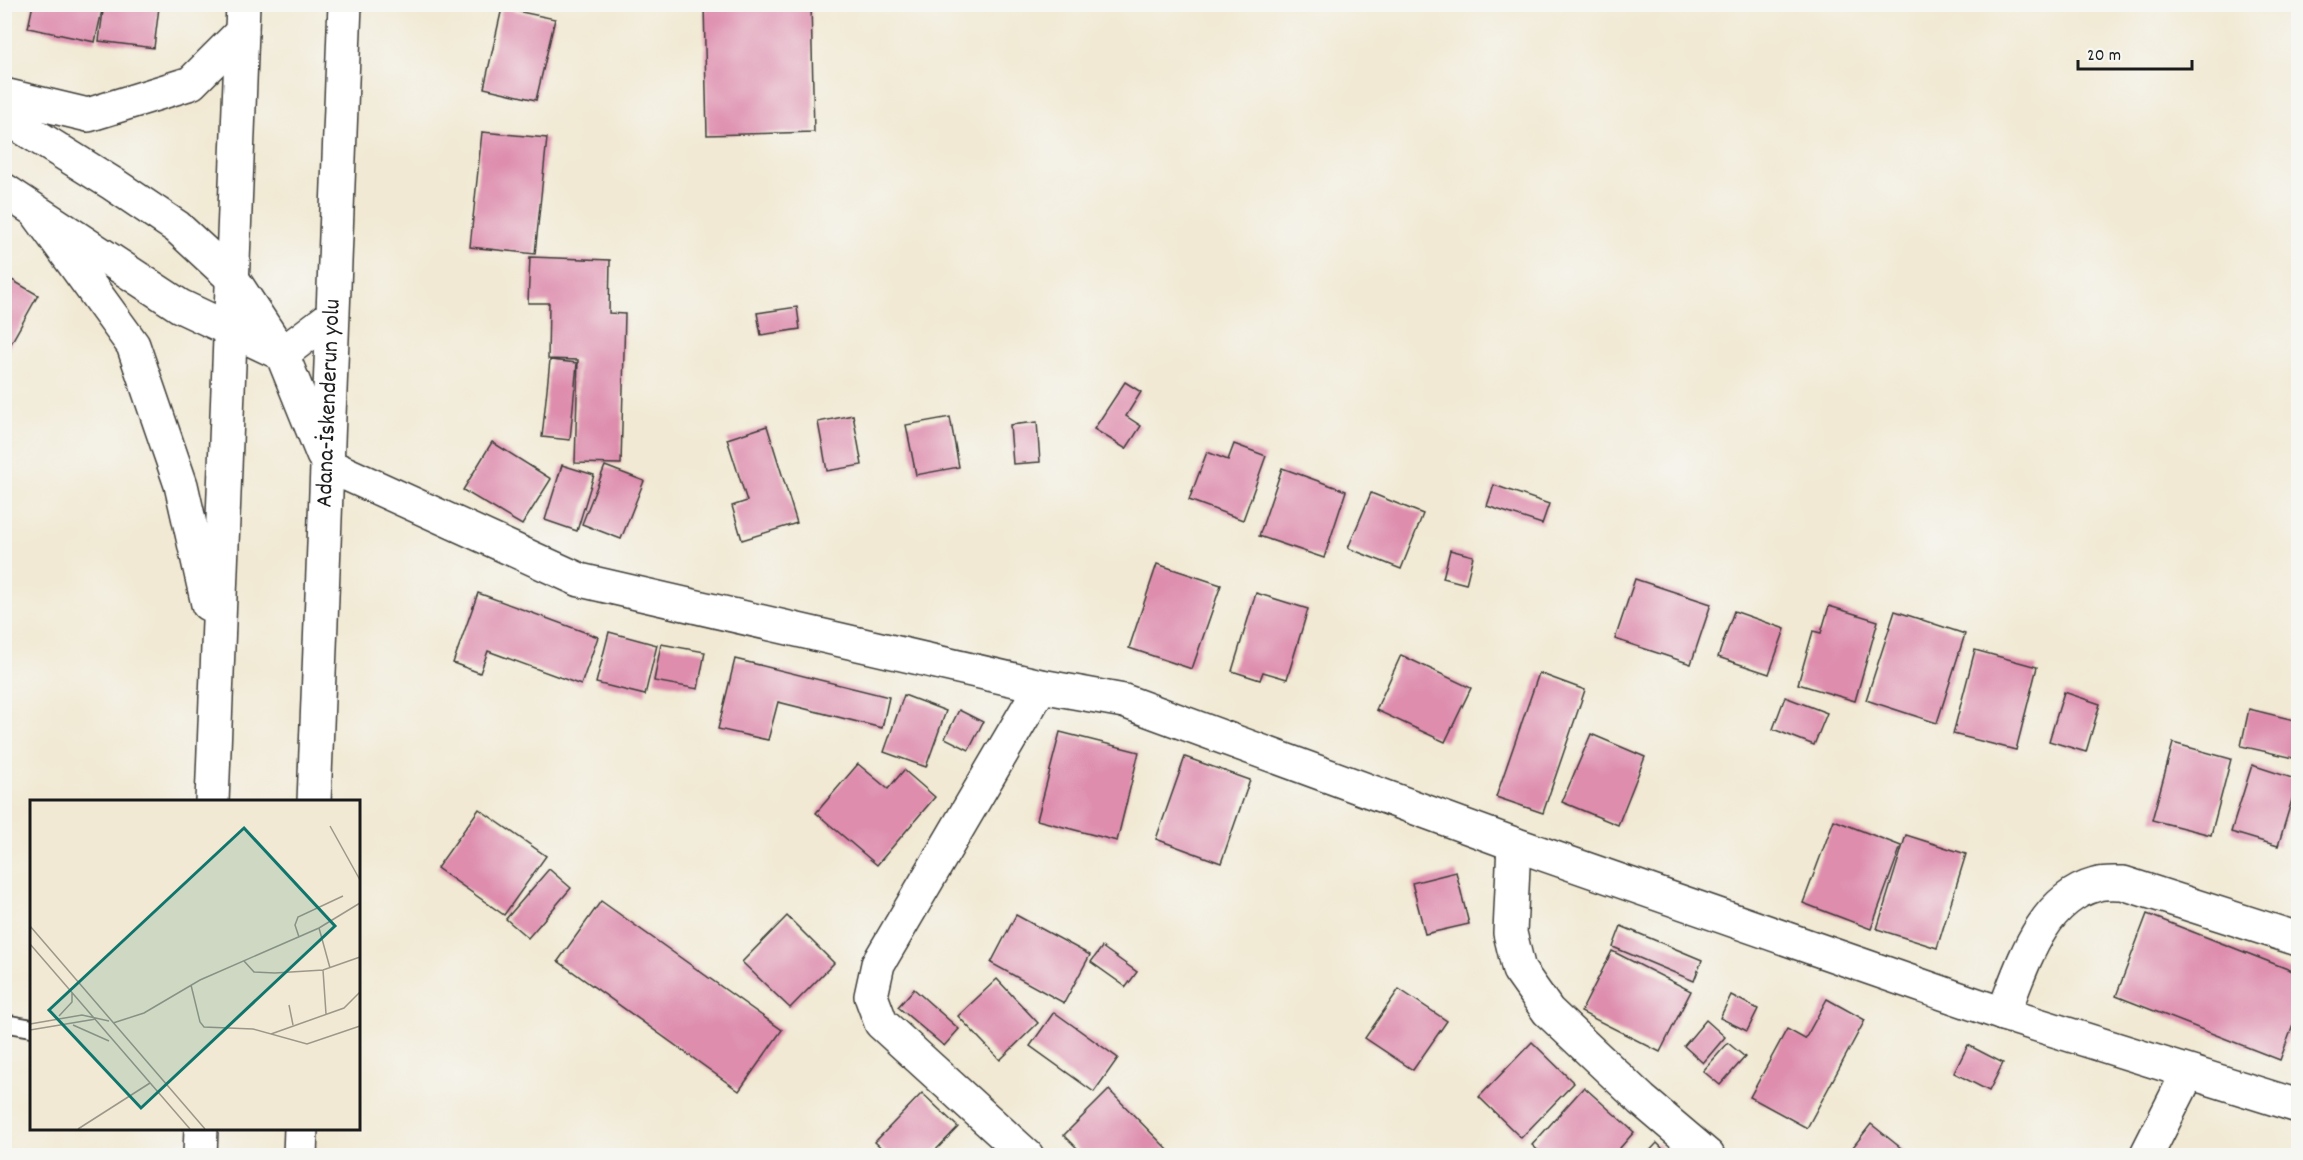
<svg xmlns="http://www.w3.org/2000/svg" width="2303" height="1160" font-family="Dekko,sans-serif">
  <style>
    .building { fill: #de8dad }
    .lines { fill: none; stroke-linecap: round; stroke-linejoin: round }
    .lane-casing { stroke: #3c3b37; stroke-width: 20 }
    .street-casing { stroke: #3c3b37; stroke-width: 36 }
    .secondary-casing { stroke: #3c3b37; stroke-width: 36 }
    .highway-casing { stroke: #3c3b37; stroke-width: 36 }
    .lane { stroke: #fff; stroke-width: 16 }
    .street { stroke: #fff; stroke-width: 33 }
    .secondary { stroke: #fff; stroke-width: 33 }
    .highway { stroke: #fff; stroke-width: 33 }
    .labels { text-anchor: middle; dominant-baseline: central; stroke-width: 6; stroke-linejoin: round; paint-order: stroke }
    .street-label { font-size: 24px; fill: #1c1c1c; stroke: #f6f6f2 }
    .inset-road { fill: none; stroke: #9c978a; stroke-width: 1.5 }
    .view { fill: #0f766e; fill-opacity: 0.15; stroke: #0f766e; stroke-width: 3 }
    .inset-edge { fill: none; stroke: #1c1c1c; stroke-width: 3 }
  </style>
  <rect width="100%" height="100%" fill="#f6f6f2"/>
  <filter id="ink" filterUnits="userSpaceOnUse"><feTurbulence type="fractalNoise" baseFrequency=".0167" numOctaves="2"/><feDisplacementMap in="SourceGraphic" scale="12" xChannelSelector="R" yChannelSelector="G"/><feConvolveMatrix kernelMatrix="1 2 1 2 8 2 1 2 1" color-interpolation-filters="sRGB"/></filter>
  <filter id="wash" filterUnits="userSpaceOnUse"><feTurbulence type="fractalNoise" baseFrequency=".008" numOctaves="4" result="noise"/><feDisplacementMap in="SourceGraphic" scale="24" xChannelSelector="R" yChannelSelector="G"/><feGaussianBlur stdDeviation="1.35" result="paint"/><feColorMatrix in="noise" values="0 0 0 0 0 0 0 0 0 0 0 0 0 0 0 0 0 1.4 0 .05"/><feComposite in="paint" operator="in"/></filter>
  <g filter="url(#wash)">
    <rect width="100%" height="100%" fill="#f1e9d3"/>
    <g id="blocks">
      <!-- building -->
      <g class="building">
        <polygon points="33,4 94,4 103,6 95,42 28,28"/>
        <polygon points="104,4 138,4 159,7 154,48 99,41"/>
        <polygon points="704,4 811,4 814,132 707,135"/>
        <polygon points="502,8 555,19 536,100 484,88"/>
        <polygon points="482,132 547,138 535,254 470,247"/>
        <polygon points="530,257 610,260 609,313 625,314 621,464 575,463 578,360 548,359 549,303 528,303"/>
        <polygon points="5,276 38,295 5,354"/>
        <polygon points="797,307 800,329 761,335 757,313"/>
        <polygon points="550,360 577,363 570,440 542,437"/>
        <polygon points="1125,382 1141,392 1126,416 1141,426 1126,449 1094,429"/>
        <polygon points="853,415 862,465 827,471 818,422"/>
        <polygon points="950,417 959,467 916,475 906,425"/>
        <polygon points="1037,422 1040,462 1013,464 1010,425"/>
        <polygon points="767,426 797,523 742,540 732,506 747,501 727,439"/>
        <polygon points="492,442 551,479 522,525 463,490"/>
        <polygon points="1234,444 1266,456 1243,520 1189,500 1207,452 1228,460"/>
        <polygon points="562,465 594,475 577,531 545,520"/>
        <polygon points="605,466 644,481 621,539 582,524"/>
        <polygon points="1282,468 1346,491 1324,558 1259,536"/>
        <polygon points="1494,485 1549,504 1542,524 1487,506"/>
        <polygon points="1371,493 1423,514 1401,569 1348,548"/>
        <polygon points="1450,550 1473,556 1466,584 1443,578"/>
        <polygon points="1157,564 1221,585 1192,669 1129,648"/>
        <polygon points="1635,579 1711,604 1691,664 1615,639"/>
        <polygon points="478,593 598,637 581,685 488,651 480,673 453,663"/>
        <polygon points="1256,593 1308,609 1287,679 1263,672 1260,680 1232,671"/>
        <polygon points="1829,606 1878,621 1855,701 1798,684 1813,631 1821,633"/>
        <polygon points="1734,611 1785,629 1769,674 1718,657"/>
        <polygon points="1895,611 1965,634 1937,723 1866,700"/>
        <polygon points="609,632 657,645 645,695 596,683"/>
        <polygon points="661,644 705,652 698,689 654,681"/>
        <polygon points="1975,650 2037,667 2016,750 1953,734"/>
        <polygon points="1401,655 1471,688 1445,742 1376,710"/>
        <polygon points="735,659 889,697 882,728 778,702 768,740 718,729"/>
        <polygon points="1539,673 1585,690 1543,813 1496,797"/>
        <polygon points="2064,692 2100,704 2086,752 2049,741"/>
        <polygon points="904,695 946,711 926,767 884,752"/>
        <polygon points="1785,697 1827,713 1814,745 1773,729"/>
        <polygon points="2249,709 2298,721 2298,759 2241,746"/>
        <polygon points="959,710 983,722 969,750 945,738"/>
        <polygon points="1060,732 1139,752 1117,841 1037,820"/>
        <polygon points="1591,734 1645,757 1618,825 1562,802"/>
        <polygon points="2173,743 2231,759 2211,835 2152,820"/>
        <polygon points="1185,757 1250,780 1221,863 1156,839"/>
        <polygon points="858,764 888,789 904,770 935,797 877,865 816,813"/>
        <polygon points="2252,765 2298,780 2278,846 2231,832"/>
        <polygon points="479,809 546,856 504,915 437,868"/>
        <polygon points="1834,820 1901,846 1871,929 1803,903"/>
        <polygon points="1906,835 1966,854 1937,948 1877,929"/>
        <polygon points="549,869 571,888 528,938 506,919"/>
        <polygon points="1456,872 1469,924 1425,934 1412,883"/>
        <polygon points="601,901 782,1030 739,1091 558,961"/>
        <polygon points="2147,914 2298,973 2298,1012 2280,1060 2116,996"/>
        <polygon points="1016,915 1090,955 1064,1003 991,963"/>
        <polygon points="787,916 834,963 790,1008 742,962"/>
        <polygon points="1621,926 1702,960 1694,981 1613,947"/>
        <polygon points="1102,947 1137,972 1126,987 1091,962"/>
        <polygon points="1612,951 1691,991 1660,1052 1581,1012"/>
        <polygon points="997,979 1038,1023 1000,1060 958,1016"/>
        <polygon points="914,989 959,1029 944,1046 898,1007"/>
        <polygon points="1399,989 1447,1021 1413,1070 1365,1038"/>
        <polygon points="1731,995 1758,1009 1747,1031 1720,1018"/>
        <polygon points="1827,999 1865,1020 1807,1128 1750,1097 1787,1029 1805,1039"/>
        <polygon points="1054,1012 1118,1058 1094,1092 1030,1046"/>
        <polygon points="1706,1020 1725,1037 1703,1063 1684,1046"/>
        <polygon points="1532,1042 1574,1083 1521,1138 1479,1097"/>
        <polygon points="1728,1043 1745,1057 1720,1085 1703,1071"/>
        <polygon points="1968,1045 2003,1063 1989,1091 1954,1073"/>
        <polygon points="1584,1087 1634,1132 1613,1156 1544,1156 1532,1145"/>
        <polygon points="1109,1090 1170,1152 1166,1156 1085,1156 1064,1135"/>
        <polygon points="922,1093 958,1127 930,1156 890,1156 875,1142"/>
        <polygon points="1871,1124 1911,1156 1846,1156"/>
        <polygon points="1657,1143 1670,1156 1645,1156"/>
      </g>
    </g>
  </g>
  <g filter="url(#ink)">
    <use href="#blocks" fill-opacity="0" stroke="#3c3b37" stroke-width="1.5"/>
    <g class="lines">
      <defs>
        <polyline id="lane" points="4,1023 32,1028"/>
        <g id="street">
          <polyline points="327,465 580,580 1041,686 1124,701 1514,844 2003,1014 2298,1106"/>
          <polyline points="1514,844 1510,933 1519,970 1548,1011 1642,1100 1708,1156"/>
          <path d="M 2003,1014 C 2022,968 2040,900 2095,885 C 2103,882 2114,883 2123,883 L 2298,939"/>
          <polyline points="2146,1156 2188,1073"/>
        </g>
        <polyline id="secondary" points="1027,1156 881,1023 871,996 878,964 1041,686"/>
        <g id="highway">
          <polyline points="4,95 88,115 191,83 242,32"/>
          <polyline points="4,116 113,184 177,227 232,278 282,354 323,455"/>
          <polyline points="4,190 180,306 282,354 332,316"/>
          <polyline points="37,213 133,345 181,485 208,604"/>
          <polyline points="212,802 243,4"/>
          <path id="s1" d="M 314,802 L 345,4"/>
          <polyline points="200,1156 201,1128"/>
          <polyline points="300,1156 301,1128"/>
        </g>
      </defs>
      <!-- lane casing -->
      <use href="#lane" class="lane-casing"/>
      <!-- street casing -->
      <use href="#street" class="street-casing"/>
      <!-- secondary casing -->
      <use href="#secondary" class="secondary-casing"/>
      <!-- highway casing -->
      <use href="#highway" class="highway-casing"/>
      <!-- lane -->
      <use href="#lane" class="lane"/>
      <!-- street -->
      <use href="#street" class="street"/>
      <!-- secondary -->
      <use href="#secondary" class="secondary"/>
      <!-- highway -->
      <use href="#highway" class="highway"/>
    </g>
  </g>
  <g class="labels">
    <!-- street labels -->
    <g class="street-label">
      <text stroke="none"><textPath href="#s1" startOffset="399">Adana-İskenderun yolu</textPath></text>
    </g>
  </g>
  <!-- overview -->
  <g transform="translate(30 800)">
    <rect width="330" height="330" fill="#f1e9d3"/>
    <path class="inset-road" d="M 300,26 L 330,80M 0,126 L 175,329M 289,128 L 300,168M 269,137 L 265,125 L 268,117 L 313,96M 0,144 L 160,329M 214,161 L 224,172 L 245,173 L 293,170 L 330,157M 293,170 L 296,214M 161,185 L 170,222 L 174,227 L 223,229 L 277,244 L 330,226M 259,205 L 263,225M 29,216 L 42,202 L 42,193M 83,223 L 114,213 L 170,180 L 289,128 L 330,103M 0,224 L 52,215 L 79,221M 43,225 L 79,241M 0,230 L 66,219M 241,234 L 314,208 L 330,192M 48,329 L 120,283"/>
    <path class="view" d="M 214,28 L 305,126 L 111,308 L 19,210 Z"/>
    <rect width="330" height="330" class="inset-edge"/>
  </g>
  <!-- margin -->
  <rect width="2303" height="1160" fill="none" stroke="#f6f6f2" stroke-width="24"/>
  <!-- scale -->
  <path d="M2078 60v9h114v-9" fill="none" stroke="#1c1c1c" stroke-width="3"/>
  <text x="2087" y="60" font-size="18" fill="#1c1c1c" stroke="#f6f6f2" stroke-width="4.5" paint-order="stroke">20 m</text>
</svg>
